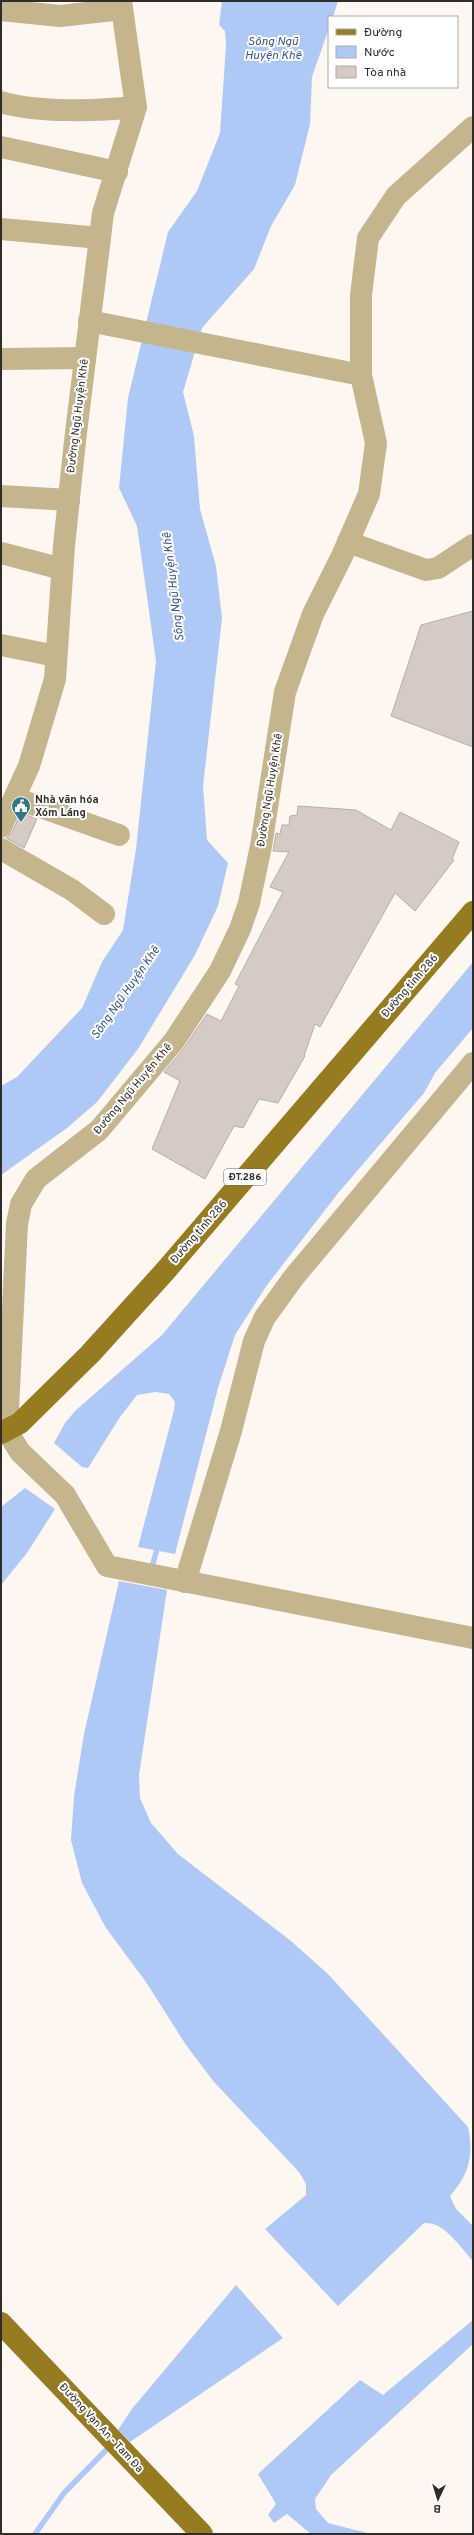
<svg xmlns="http://www.w3.org/2000/svg" width="474" height="2535" font-family="Overpass,sans-serif">
  <style>
    .water { fill: #afc9f6 }
    .lines { fill: none; stroke-linecap: round; stroke-linejoin: round }
    .stream { stroke: #afc9f6; stroke-width: 5.5 }
    .building { fill: #d6cac5; stroke: #b8aca8 }
    .minor { stroke: #c4b58c; stroke-width: 22 }
    .major { stroke: #977b20; stroke-width: 22 }
    .labels { text-anchor: middle; dominant-baseline: central; stroke-width: 4; stroke-linejoin: round; paint-order: stroke }
    .shield { fill: #fff; stroke: #6e6b69; stroke-width: 1 }
    .shield-label { font-size: 10px; font-weight: bold; fill: #302c29 }
    .street-label { font-size: 11px; fill: #302c29; stroke: #fff }
    .poi-label { font-size: 11px; font-weight: bold; fill: #302c29; stroke: #fff; text-anchor: start }
    .water-label { font-size: 12px; font-style: italic; fill: #36558d; stroke: #fff }
  </style>
  <rect width="100%" height="100%" fill="#fef6f0"/>
  <!-- water -->
  <g class="water">
    <polygon points="222,1 338,1 333,17 329,17 329,28 312,77 310,124 295,185 271,226 254,269 202,328 183,392 194,436 200,509 216,566 222,618 203,786 207,840 228,863 218,906 195,955 138,1049 97,1102 67,1128 1,1175 1,1086 17,1077 82,1008 102,962 123,930 136,849 156,661 137,526 119,488 128,398 168,232 197,191 220,133 226,45 225,31 219,25"/>
    <polygon points="473,962 473,1028 435,1073 424,1093 339,1192 267,1285 235,1335 218,1388 175,1554 138,1547 174,1410 175,1402 169,1394 155,1392 137,1395 120,1417 88,1468 82,1467 54,1443 65,1423 76,1410 162,1335"/>
    <polygon points="25,1488 55,1509 27,1553 1,1585 1,1507"/>
    <path d="M 119,1581 L 167,1590 L 139,1775 L 140,1798 L 151,1823 L 178,1854 L 291,1941 L 328,1974 L 468,2127 C 474,2155 469,2175 450,2196 L 456,2209 L 473,2226 L 473,2261 C 460,2247 444,2221 424,2223 L 338,2306 L 265,2229 L 306,2195 L 306,2184 L 299,2172 L 214,2082 L 186,2045 L 146,1982 L 106,1928 L 82,1883 L 71,1840 L 74,1796 L 84,1734 Z"/>
    <polygon points="236,2285 283,2338 130,2442 118,2430 131,2410"/>
    <polygon points="473,2320 473,2344 331,2475 315,2499 316,2509 328,2523 371,2534 311,2534 287,2514 274,2523 268,2515 276,2504 258,2474 360,2380 383,2395"/>
  </g>
  <g class="lines">
    <!-- stream -->
    <g class="stream">
      <polyline points="151,1571 158,1545"/>
      <polyline points="35,2534 64,2493 111,2445"/>
    </g>
  </g>
  <!-- building -->
  <g class="building">
    <polygon points="473,611 473,747 391,716 421,625"/>
    <polygon points="298,806 356,810 391,830 400,812 459,842 452,859 454,860 415,911 395,893 320,1027 315,1024 304,1056 305,1056 278,1103 259,1099 243,1128 234,1126 205,1179 152,1149 180,1081 164,1072 184,1048 207,1014 221,1021 239,986 235,984 283,892 270,887 289,852 273,851 276,833 280,834 282,825 289,825 290,816 297,815"/>
    <polygon points="21,813 37,819 24,848 6,838 12,832"/>
  </g>
  <g class="lines">
    <!-- minor -->
    <g class="minor">
      <polyline points="1,10 60,16 122,9"/>
      <path d="M 1,102 C 39,113 97,111 136,107"/>
      <polyline points="473,127 396,196 368,238 361,295 361,375 376,443 369,494 342,556 313,614 285,692 261,846 249,903 240,929 220,971 174,1041 99,1130 36,1179 21,1204 17,1224 7,1431 20,1452 65,1495 107,1566 473,1638"/>
      <polyline points="1,147 117,172"/>
      <polyline points="1,229 100,238"/>
      <polyline points="89,321 361,375"/>
      <polyline points="1,359 85,358"/>
      <polyline points="1,496 69,500"/>
      <polyline points="348,542 426,570 438,568 473,545"/>
      <polyline points="1,553 62,569"/>
      <polyline points="1,645 56,656"/>
      <polyline points="15,798 119,835"/>
      <polyline points="1,827 29,766 55,679 64,546 75,441 103,213 136,107 121,1"/>
      <polyline points="1,849 72,890 104,914"/>
      <polyline points="185,1582 231,1431 254,1341 265,1317 294,1277 473,1063"/>
    </g>
    <!-- major -->
    <g class="major">
      <polyline points="1,1433 20,1423 90,1354 167,1269 473,912"/>
      <polyline points="1,2323 202,2534"/>
    </g>
  </g>
  <!-- icons -->
  <defs>
    <symbol id="civic-pin" viewBox="-11 -11 22 30"><path d="M0 17L-7.5 6A9.5 9.5 0 1 1 7.5 6Z" fill="#347688" stroke="#fff"/><path d="M-.6-6.5H3V-4.5H.6V-3L4-1V1h2V6H-6V1h2V-1L-.6-3ZM-1.2 2.5V6h2.4V2.5Z" fill="#fff"/></symbol>
  </defs>
  <g fill-rule="evenodd">
    <use href="#civic-pin" x="10" y="795" width="22" height="30"/>
  </g>
  <g class="labels">
    <!-- shield labels -->
    <rect class="shield" x="224" y="1169" width="42" height="16" rx="3"/>
    <g class="shield-label">
      <text x="245" y="1177">ĐT.286</text>
    </g>
    <!-- street labels -->
    <g class="street-label">
      <text transform="translate(78 416) rotate(-83)">Đường Ngũ Huyện Khê</text>
      <text transform="translate(270 790) rotate(-81)">Đường Ngũ Huyện Khê</text>
      <text transform="translate(410 986) rotate(-49)">Đường tỉnh 286</text>
      <text transform="translate(133 1089) rotate(-50)">Đường Ngũ Huyện Khê</text>
      <text transform="translate(199 1232) rotate(-49)">Đường tỉnh 286</text>
      <text transform="translate(101 2428) rotate(47)">Đường Vạn An - Tam Đa</text>
    </g>
    <!-- poi labels -->
    <g class="poi-label">
      <text x="35" y="800">Nhà văn hóa<tspan x="35" dy="13">Xóm Láng</tspan></text>
    </g>
    <!-- water labels -->
    <g class="water-label">
      <text x="273" y="42">Sông Ngũ<tspan x="273" dy="14">Huyện Khê</tspan></text>
      <text transform="translate(174 587) rotate(-97)">Sông Ngũ Huyện Khê</text>
      <text transform="translate(126 993) rotate(-55)">Sông Ngũ Huyện Khê</text>
    </g>
  </g>
  <!-- border -->
  <rect width="474" height="2535" fill="none" stroke="#302c29" stroke-width="4"/>
  <!-- legend -->
  <rect x="328" y="16" width="130" height="72" fill="#ffffff" stroke="#acaba9"/>
  <rect x="336" y="29" width="20" height="6" fill="#977b20" stroke="#acaba9"/>
  <text x="364" y="36" font-size="12" fill="#302c29">Đường</text>
  <rect x="336" y="46" width="20" height="12" fill="#afc9f6" stroke="#acaba9"/>
  <text x="364" y="56" font-size="12" fill="#302c29">Nước</text>
  <rect x="336" y="66" width="20" height="12" fill="#d6cac5" stroke="#acaba9"/>
  <text x="364" y="76" font-size="12" fill="#302c29">Tòa nhà</text>
  <!-- north arrow -->
  <g transform="translate(438 2499) rotate(184)" stroke="#ffffff" stroke-width="3" paint-order="stroke">
  <path d="M0-3L7 15L0 10L-7 15Z" fill="#302c29"/>
  <text y="-6" font-size="11" font-weight="bold" text-anchor="middle" fill="#302c29">B</text>
  </g>
</svg>
